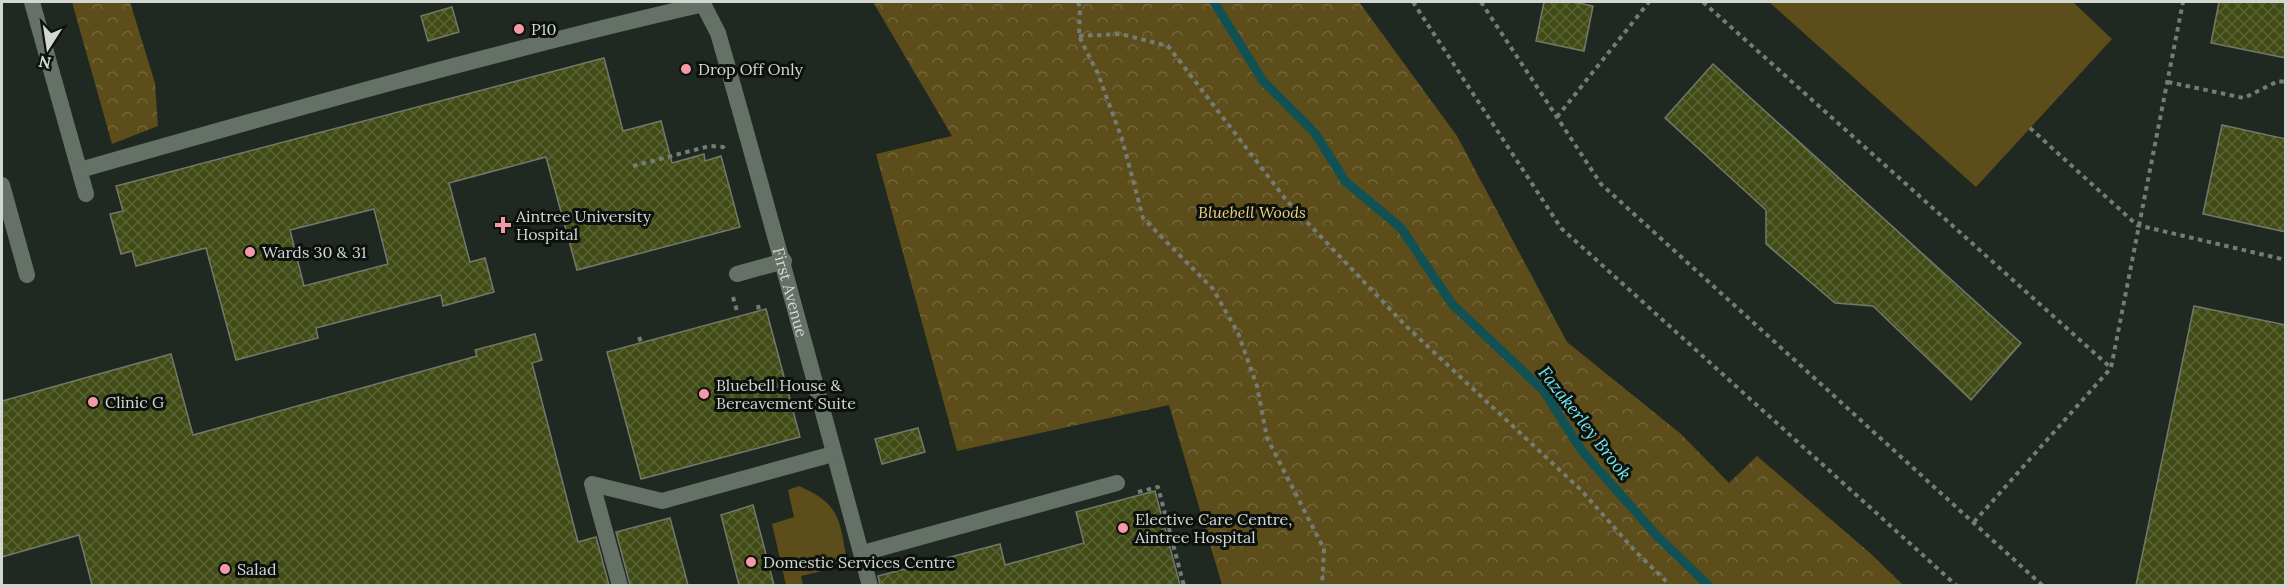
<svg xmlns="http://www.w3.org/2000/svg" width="2287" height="587" font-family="Lora,serif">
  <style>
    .grass { fill: #5c4d1b }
    .forest { fill: url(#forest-crowns) }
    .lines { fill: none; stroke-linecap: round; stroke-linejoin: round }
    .stream { stroke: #115154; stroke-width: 9 }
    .building { fill: url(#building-cross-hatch); stroke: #74786b; stroke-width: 1.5; fill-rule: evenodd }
    .path { stroke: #757c76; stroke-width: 4; stroke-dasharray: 4.5 4.5; stroke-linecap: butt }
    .lane { stroke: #657066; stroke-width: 16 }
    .poi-dot { fill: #f49aa6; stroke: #0d110d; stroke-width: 2 }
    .labels { text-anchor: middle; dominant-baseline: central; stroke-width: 6; stroke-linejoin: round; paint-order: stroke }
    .poi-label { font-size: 16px; fill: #d2d7d2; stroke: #0d110d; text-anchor: start }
    .park-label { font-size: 16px; font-style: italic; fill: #ecd17f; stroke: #0d110d }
    .street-label { font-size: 16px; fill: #d2d7d2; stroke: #0d110d }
    .water-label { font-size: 18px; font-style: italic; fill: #71e7ed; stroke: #0d110d }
  </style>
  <defs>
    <pattern id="forest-crowns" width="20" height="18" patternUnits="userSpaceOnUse" patternTransform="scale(1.5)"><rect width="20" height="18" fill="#5c4d1b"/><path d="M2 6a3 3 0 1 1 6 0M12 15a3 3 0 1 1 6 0" fill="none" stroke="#72663b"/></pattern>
    <pattern id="building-cross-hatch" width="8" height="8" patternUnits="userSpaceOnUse" patternTransform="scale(1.5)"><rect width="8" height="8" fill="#414b15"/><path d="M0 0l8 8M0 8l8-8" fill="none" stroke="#5c6436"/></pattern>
  </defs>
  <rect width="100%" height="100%" fill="#202921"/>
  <!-- grass -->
  <g class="grass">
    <polygon points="1769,2 2073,2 2112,39 1976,187"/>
    <path d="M 799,486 C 843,505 839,522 848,565 L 801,576 L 803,585 L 786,585 L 772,524 L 794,517 L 788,490 Z"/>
  </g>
  <!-- forest -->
  <g class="forest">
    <polygon points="72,2 130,2 155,83 158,126 112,144"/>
    <polygon points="873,2 1359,2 1457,136 1567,342 1681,434 1729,483 1757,456 1870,553 1903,585 1222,585 1169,405 957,451 876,154 952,136"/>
  </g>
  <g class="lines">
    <!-- stream -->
    <polyline class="stream" points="1214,2 1263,81 1315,133 1345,181 1401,228 1452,304 1543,390 1582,451 1658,537 1709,586"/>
  </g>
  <!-- building -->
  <g class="building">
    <polygon points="1544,2 1574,2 1593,6 1584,51 1536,41"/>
    <polygon points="2219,2 2286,2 2286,58 2211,43"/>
    <polygon points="452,7 459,32 428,41 421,16"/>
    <path d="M 604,58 L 623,131 L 661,121 L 672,163 L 704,154 L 705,161 L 721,156 L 740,227 L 577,270 L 546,157 L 449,183 L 470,262 L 485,258 L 494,292 L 443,306 L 441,295 L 316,328 L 318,338 L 236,360 L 206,248 L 136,266 L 132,251 L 121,254 L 110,214 L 123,211 L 116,186 ZM 374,209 L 388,264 L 304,286 L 290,230 Z"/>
    <polygon points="1713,64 2021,343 1971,400 1873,306 1835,303 1766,244 1766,210 1665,118"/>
    <polygon points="2222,125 2286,139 2286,232 2203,214"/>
    <polygon points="2194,306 2286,325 2286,585 2136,585"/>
    <polygon points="766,309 800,437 641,479 607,352"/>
    <polygon points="535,334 542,360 532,363 578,542 596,537 609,585 92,585 79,535 2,557 2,401 171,354 193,435 477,356 475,350"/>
    <polygon points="918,428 925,452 882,464 875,439"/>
    <polygon points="1155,491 1180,585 880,585 878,576 1000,544 1005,565 1084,543 1076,512"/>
    <polygon points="753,505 774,585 739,585 721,515"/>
    <polygon points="670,518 688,585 630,585 616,532"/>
  </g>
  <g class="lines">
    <!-- path -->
    <g class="path">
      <polyline points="1078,2 1080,8 1079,36 1098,74 1122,139 1143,218 1213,289 1238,333 1257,386 1267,438 1324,549 1322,586"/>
      <polyline points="1413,2 1561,228 1957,586"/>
      <polyline points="1481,2 1601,184 2043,586"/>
      <polyline points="1703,2 2110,367"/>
      <polyline points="1079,36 1121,34 1168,46 1287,201 1407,327 1581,490 1636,552 1671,586"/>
      <polyline points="2168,82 2244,98 2278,81 2286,82"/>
      <polyline points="1557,117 1649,2"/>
      <polyline points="2030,128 2137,225 2286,260"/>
      <polyline points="633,166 710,146 723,147 727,152"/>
      <polyline points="733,297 737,311"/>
      <polyline points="758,305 759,311"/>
      <polyline points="639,337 641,342"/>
      <polyline points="1138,492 1158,487 1184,586"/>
      <polyline points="1974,522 2111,368 2183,2"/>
    </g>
    <!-- lane -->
    <g class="lane">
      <polyline points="32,2 86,194"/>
      <path id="s1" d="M 702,2 L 718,33 C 771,217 820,401 870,586"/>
      <path d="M 80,170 C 287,111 494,52 704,4"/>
      <polyline points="2,185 27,275"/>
      <polyline points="737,274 784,261"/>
      <polyline points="863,553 1117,483"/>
      <polyline points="620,586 592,484 662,501 833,454"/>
    </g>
  </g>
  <!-- markers -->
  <g class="poi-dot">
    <circle cx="519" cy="29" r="6"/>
    <circle cx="686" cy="69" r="6"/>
    <path d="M500 216h6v6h6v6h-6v6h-6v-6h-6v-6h6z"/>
    <circle cx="250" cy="252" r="6"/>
    <circle cx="704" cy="394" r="6"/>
    <circle cx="93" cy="402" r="6"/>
    <circle cx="1123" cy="528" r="6"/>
    <circle cx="751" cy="562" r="6"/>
    <circle cx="225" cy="569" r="6"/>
  </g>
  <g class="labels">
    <!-- poi labels -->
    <g class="poi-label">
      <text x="531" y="29">P10</text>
      <text x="698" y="69">Drop Off Only</text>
      <text x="516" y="216">Aintree University<tspan x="516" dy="18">Hospital</tspan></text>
      <text x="262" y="252">Wards 30 &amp; 31</text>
      <text x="716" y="385">Bluebell House &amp;<tspan x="716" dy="18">Bereavement Suite</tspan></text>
      <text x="105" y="402">Clinic G</text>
      <text x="1135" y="519">Elective Care Centre,<tspan x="1135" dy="18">Aintree Hospital</tspan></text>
      <text x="763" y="562">Domestic Services Centre</text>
      <text x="237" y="569">Salad</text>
    </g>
    <!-- park labels -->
    <g class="park-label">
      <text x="1252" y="212">Bluebell Woods</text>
    </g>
    <!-- street labels -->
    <g class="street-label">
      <text stroke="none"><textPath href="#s1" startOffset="304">First Avenue</textPath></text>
    </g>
    <!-- water labels -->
    <g class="water-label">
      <text transform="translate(1585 423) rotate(52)">Fazakerley Brook</text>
    </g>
  </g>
  <!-- border -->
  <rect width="2287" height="587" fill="none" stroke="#d2d7d2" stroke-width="6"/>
  <!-- north arrow -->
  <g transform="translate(48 48) rotate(192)" stroke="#0d110d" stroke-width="4.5" paint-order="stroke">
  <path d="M0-4.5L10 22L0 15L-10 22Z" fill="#d2d7d2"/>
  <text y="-9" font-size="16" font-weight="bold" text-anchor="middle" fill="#d2d7d2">N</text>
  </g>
</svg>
